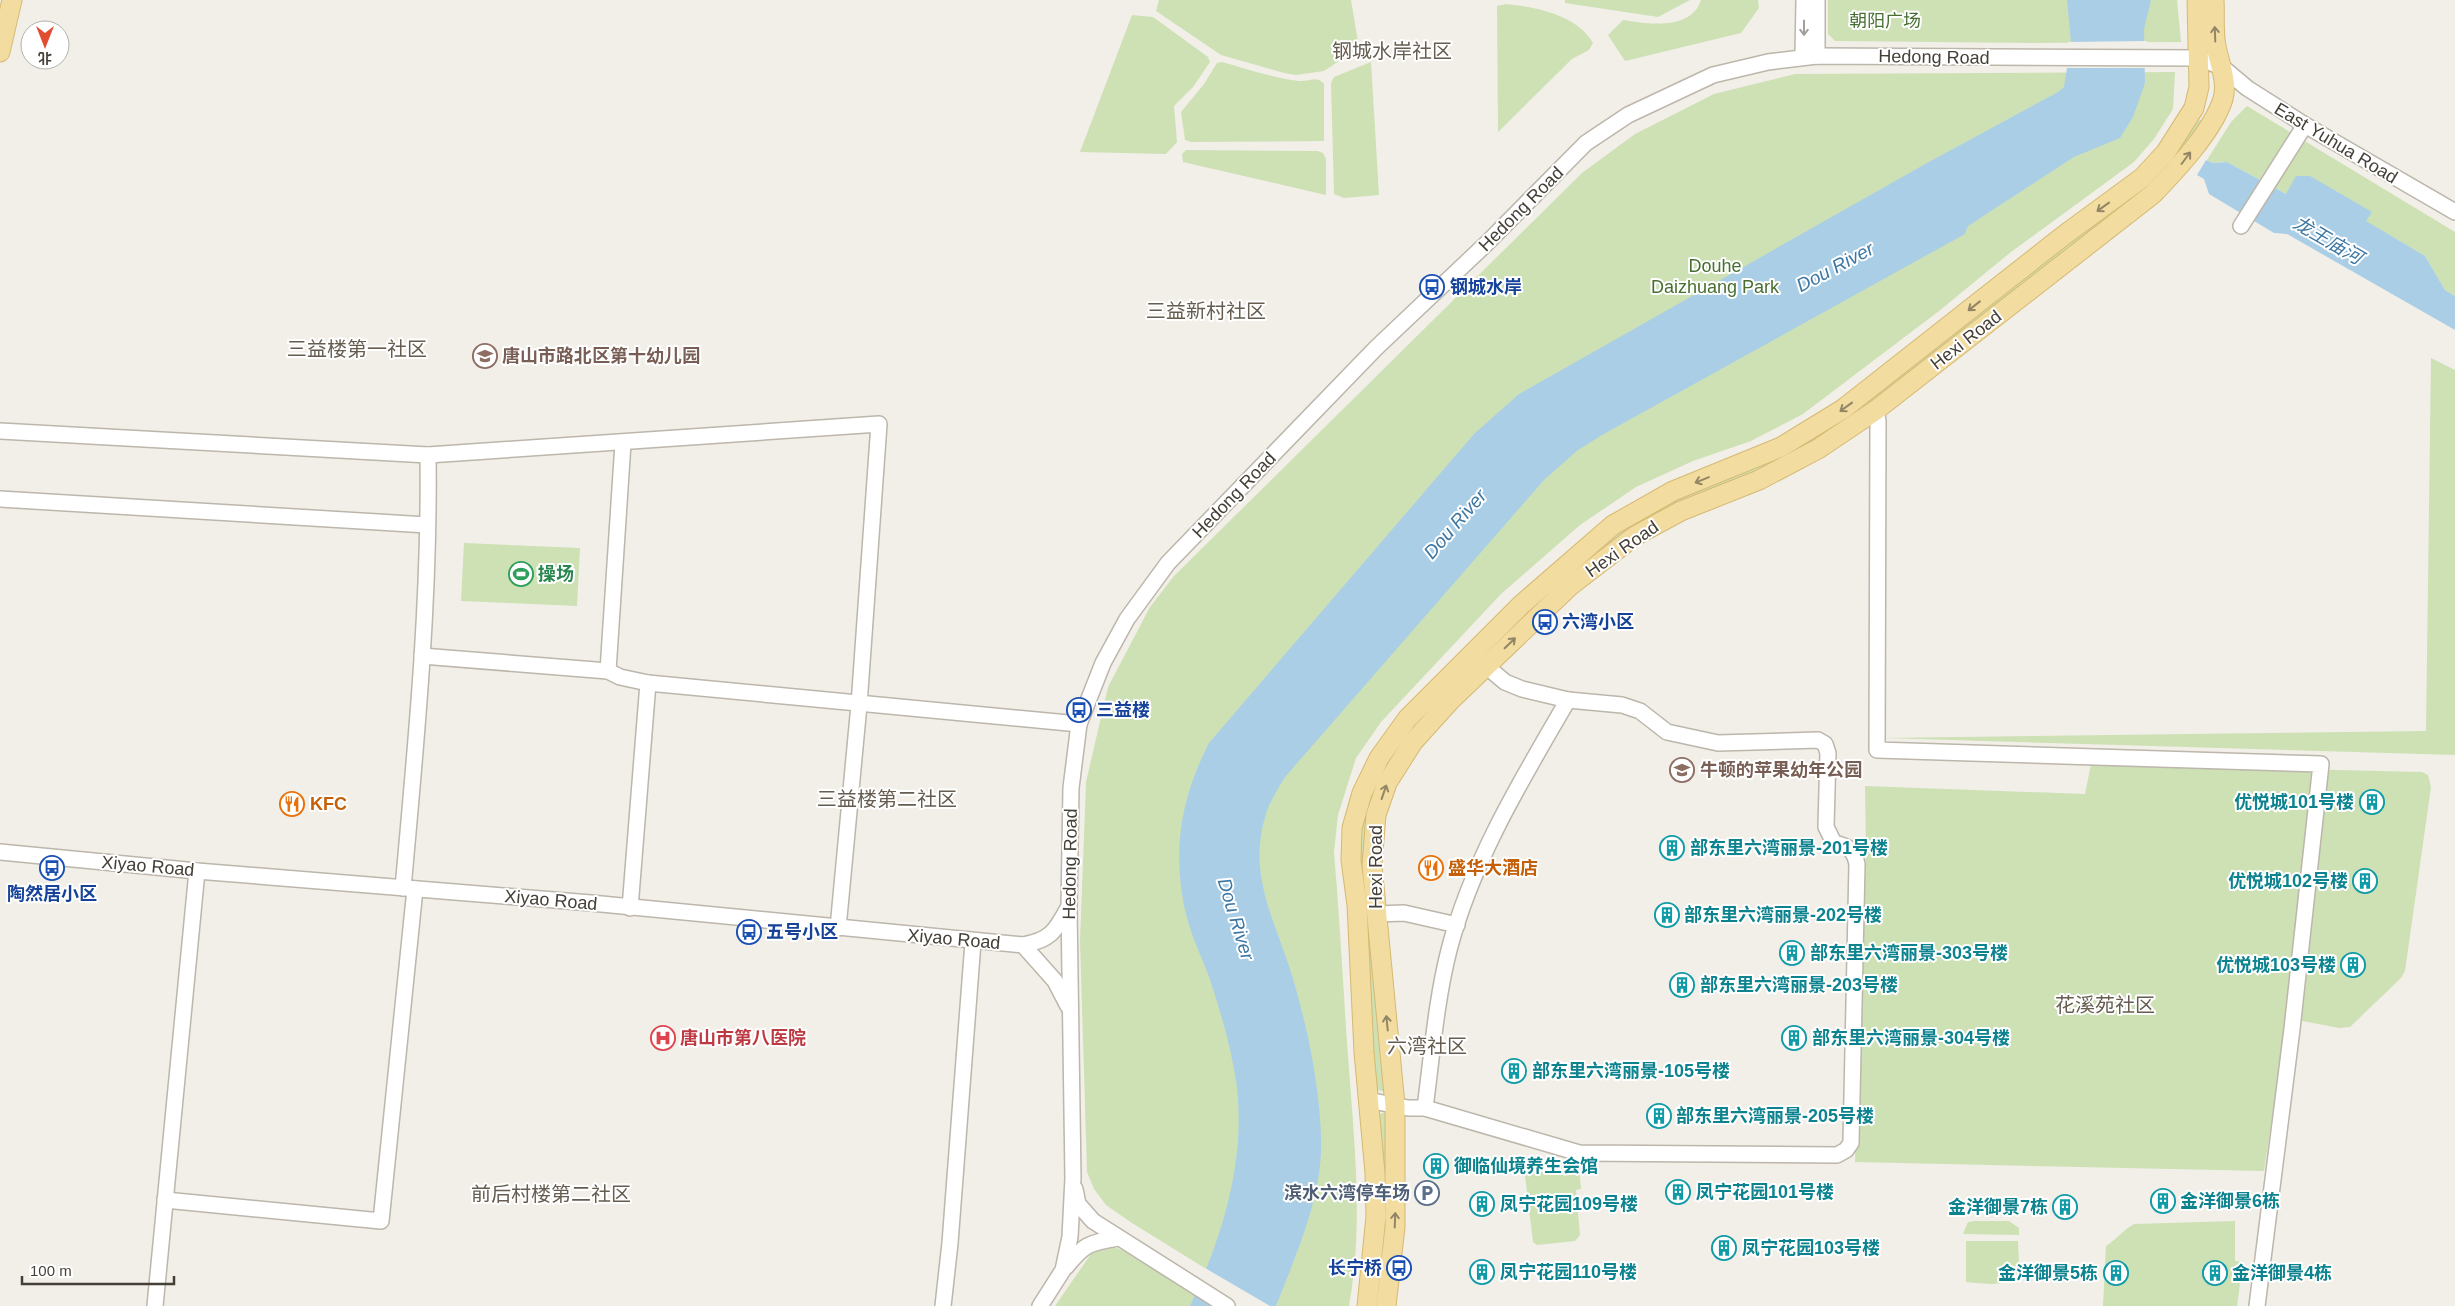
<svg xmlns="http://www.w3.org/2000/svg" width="2455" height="1306" font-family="Arial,'Noto Sans SC',sans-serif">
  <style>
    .green { fill: #cde1b5 }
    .water { fill: #abcee7 }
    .pier { fill: #f2efe8 }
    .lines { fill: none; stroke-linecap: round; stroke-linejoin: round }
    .minor-casing { stroke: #bcb6ab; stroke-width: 18 }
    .major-casing { stroke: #d5b972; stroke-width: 21 }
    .minor { stroke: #fff; stroke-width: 15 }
    .major { stroke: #f2dca0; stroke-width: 19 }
    .oneway { stroke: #a29f9b }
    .oneway2 { stroke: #928666 }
    .labels { text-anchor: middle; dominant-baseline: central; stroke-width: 4; stroke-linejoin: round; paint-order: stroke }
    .park-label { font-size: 18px; fill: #486f31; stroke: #fff }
    .street-label { font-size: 18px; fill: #443f37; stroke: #fff }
    .transit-label { font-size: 18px; font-weight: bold; fill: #164399; stroke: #fff; text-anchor: start }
    .education-label { font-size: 18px; font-weight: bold; fill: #785e54; stroke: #fff; text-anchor: start }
    .leisure-label { font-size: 18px; font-weight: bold; fill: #27864d; stroke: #fff; text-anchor: start }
    .culture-label { font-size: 18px; font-weight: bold; fill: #0d838f; stroke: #fff; text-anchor: start }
    .food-label { font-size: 18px; font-weight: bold; fill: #c56008; stroke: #fff; text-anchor: start }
    .health-label { font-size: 18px; font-weight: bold; fill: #be3a42; stroke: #fff; text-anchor: start }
    .service-label { font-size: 18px; font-weight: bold; fill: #4e5e75; stroke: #fff; text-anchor: end }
    .water-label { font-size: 19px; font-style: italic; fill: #3d77a3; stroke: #fff }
    .quarter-label { font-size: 20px; fill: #665d50; stroke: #fff }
  </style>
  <rect width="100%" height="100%" fill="#f2efe8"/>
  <!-- green -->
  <g class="green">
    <polygon points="1159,0 1351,0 1359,48 1324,71 1296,75 1284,73 1221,55 1156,11"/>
    <polygon points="1565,0 1690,0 1658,17 1565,3"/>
    <path d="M 1701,0 L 1758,0 L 1759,8 L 1741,33 L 1625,61 L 1608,35 L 1623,20 C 1648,24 1691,31 1701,0 Z"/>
    <polygon points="1828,0 2177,0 2181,42 2033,43 1835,41 1828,34"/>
    <path d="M 1506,4 C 1536,7 1577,15 1593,43 L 1589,50 L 1572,59 L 1498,132 L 1497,6 Z"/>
    <polygon points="1132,15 1153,17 1208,57 1210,62 1193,87 1174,106 1177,142 1166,154 1080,152"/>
    <path d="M 1222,62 C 1247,69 1273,78 1299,81 C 1309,82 1317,75 1324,84 L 1324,141 L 1191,142 L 1185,140 L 1181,112 L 1204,84 L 1217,63 Z"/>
    <polygon points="1371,62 1379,195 1344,198 1334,194 1331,83 1334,77"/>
    <path d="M 2175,72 L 2173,109 L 2154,139 L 2134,162 L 2011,252 L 1939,311 L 1803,414 L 1751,441 L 1693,461 L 1636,487 L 1580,525 L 1501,594 L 1381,722 L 1356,758 L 1338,815 L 1334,852 C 1340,920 1343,988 1348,1056 C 1354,1139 1364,1224 1349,1306 L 1266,1306 L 1132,1223 L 1106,1205 L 1094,1189 L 1087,1172 L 1080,941 L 1086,782 L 1108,687 L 1150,607 L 1174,576 L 1582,173 L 1635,134 L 1714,94 L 1795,74 Z"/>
    <polygon points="2247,106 2455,232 2455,296 2445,290 2425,256 2365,221 2372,212 2286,194 2227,162 2213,163 2207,160 2231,122"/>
    <polygon points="2201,120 2202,122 2167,172 1848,420 1771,467 1682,502 1487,656 1482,656 1481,651 1596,547 1642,514 1784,453 2175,153 2197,121"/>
    <polygon points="1186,150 1318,151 1323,153 1326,159 1326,195 1183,162 1182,154"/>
    <polygon points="2431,358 2455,370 2455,755 1884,738 2426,731"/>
    <polygon points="464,543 580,548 577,606 461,601"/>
    <polygon points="1465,669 1370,812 1386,1092 1373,1089 1357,860 1364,807 1390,751"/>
    <polygon points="2091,764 2422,772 2428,775 2431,787 2405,971 2401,978 2350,1027 2339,1028 2287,1018 2264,1171 1855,1162 1866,848 1865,786 2085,794"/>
    <polygon points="1387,1111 1390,1201 1379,1306 1374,1306 1376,1116"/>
    <polygon points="1579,1166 1581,1189 1576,1190 1580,1235 1575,1241 1537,1245 1533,1242 1524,1167"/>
    <polygon points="1975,1221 2009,1221 2019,1228 2019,1235 1963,1234 1968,1222"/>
    <path d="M 2235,1221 L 2235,1261 L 2243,1262 L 2237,1306 L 2103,1306 L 2106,1246 C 2117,1239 2123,1230 2134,1224 Z"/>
    <path d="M 1966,1241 L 2018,1241 C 2018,1250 2020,1261 2018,1269 C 2014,1290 1980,1283 1966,1282 Z"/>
    <polygon points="1111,1246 1124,1251 1216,1306 1055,1306 1091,1254 1098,1247"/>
  </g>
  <!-- water -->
  <g class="water">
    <path d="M 2067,0 L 2151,0 L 2144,29 L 2145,83 L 2133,117 L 2120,138 L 2074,157 L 1968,226 L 1965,234 L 1602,435 L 1578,450 L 1544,480 L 1285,777 C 1278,789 1270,801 1266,814 C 1246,877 1277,923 1294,982 C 1308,1031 1319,1083 1321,1135 C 1324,1194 1297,1252 1276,1306 L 1190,1306 C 1223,1236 1247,1158 1236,1080 C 1230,1044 1220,1009 1208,974 C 1201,956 1192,937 1187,918 C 1171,855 1180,799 1209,743 L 1474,434 L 1519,394 L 1927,163 L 2058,92 L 2064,87 L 2071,42 Z"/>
    <polygon points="2206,160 2213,163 2227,162 2286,194 2296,176 2310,176 2372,212 2366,221 2425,256 2445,290 2455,296 2455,330 2287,234 2274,233 2209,194 2204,179 2197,175"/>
  </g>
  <!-- pier -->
  <g class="pier">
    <polygon points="2147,41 2148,68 2064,68 2068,42"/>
    <polygon points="1205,1268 1270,1306 1213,1306 1193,1294"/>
  </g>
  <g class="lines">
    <defs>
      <g id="minor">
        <polyline points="1817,56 1817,0"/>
        <polyline points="1803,57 1804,0"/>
        <polyline points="2241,226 2305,125"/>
        <polyline points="1876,410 1878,421 1877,750 2321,764 2292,1029 2257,1306"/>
        <polyline points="0,431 428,455 879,424 859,705 838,928"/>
        <polyline points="623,443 608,671 620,677 648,683 1079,724"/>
        <polyline points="0,499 427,525"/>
        <polyline points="422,656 608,671"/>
        <path d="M 0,852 L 197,871 L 591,903 L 1023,945 C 1050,940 1055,932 1068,908"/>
        <path d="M 403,888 C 416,744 430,600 428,455"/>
        <polyline points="630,908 648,683"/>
        <polyline points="1376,914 1404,913 1457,925"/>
        <polyline points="1023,945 1055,981 1068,1006"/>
        <path d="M 1368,1100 L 1408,1108 L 1425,1108 L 1579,1153 L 1837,1155 L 1846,1150 L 1851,1143 L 1857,864 C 1854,849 1848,846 1834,843 L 1826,827 L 1828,753 L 1825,744 L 1818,740 L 1718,743 L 1667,732 L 1640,711 L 1622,705 L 1568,700 L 1522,689 L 1505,682 L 1486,666"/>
        <path d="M 1425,1108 C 1432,1055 1436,1001 1449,950 C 1472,861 1522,779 1568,700"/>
        <polyline points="1075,1189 1078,1204 1093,1221 1227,1306"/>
        <polyline points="165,1200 381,1221 415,889"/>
        <path d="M 1066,1267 C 1084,1244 1089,1243 1118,1238"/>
        <polyline points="155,1306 197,871"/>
        <polyline points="943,1306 950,1243 973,942"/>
        <polyline points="1040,1306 1063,1270 1070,1237 1073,1178 1069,907 1071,788 1079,724 1103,663 1127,619 1168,563 1376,348 1487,243 1586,143 1628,115 1713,75 1768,62 1817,56 2198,58 2222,67 2247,88 2305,125 2455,212"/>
      </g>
      <g id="major">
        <polyline points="0,52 12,0"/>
        <polyline points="1367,1306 1376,1216 1375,1173 1364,1052 1357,905 1351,860 1352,828 1362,793 1379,758 1407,719 1522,604 1613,525 1673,491 1781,447 1843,409 2063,236 2142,178 2166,152 2194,108 2199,87 2197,0"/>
        <path d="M 1386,1306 L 1395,1227 L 1395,1105 L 1372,865 L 1376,815 L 1387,783 L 1413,742 L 1451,700 L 1570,586 L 1635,536 L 1681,511 L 1759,480 L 1818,449 L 1876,410 L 2153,194 C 2176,170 2213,131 2223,99 C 2228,81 2219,63 2216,46 C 2213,31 2215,15 2214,0"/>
      </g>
    </defs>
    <!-- minor casing -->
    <use href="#minor" class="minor-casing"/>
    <!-- major casing -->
    <use href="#major" class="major-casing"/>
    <!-- minor -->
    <use href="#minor" class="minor"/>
    <!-- major -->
    <use href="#major" class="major"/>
  </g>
  <!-- one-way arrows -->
  <defs><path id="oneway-shaft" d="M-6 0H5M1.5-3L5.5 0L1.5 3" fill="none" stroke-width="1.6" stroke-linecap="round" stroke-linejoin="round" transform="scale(1.25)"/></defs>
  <use class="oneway" href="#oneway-shaft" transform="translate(1804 28) rotate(90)"/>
  <g class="oneway2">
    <use href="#oneway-shaft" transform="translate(2215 34) rotate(-92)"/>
    <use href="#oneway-shaft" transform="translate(2186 158) rotate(-53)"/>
    <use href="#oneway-shaft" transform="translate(2103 207) rotate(144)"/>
    <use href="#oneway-shaft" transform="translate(1974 306) rotate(142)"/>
    <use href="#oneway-shaft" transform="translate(1846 407) rotate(144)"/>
    <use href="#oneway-shaft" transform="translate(1702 480) rotate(158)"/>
    <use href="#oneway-shaft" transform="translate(1510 643) rotate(-44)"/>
    <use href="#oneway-shaft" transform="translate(1384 792) rotate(-71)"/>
    <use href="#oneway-shaft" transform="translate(1387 1023) rotate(-96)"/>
    <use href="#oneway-shaft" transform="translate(1395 1220) rotate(-88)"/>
  </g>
  <!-- icons -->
  <defs>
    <symbol id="bus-ring" viewBox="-11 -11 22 22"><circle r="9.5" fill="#fff" stroke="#1a4fb4" stroke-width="1.5"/><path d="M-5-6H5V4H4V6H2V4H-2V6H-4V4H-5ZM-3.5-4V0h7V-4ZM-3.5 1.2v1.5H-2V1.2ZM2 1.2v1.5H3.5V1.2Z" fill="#1a4fb4"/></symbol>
    <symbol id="school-ring" viewBox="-11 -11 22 22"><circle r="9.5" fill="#fff" stroke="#8d6e63" stroke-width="1.5"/><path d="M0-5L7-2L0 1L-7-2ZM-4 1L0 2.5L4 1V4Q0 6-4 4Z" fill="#8d6e63"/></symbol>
    <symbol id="stadium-ring" viewBox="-11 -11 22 22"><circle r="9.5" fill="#fff" stroke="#2e9e5b" stroke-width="1.5"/><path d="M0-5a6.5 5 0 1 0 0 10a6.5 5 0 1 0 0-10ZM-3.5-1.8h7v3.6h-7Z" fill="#2e9e5b"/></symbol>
    <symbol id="building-ring" viewBox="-11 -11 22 22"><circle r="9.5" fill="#fff" stroke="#0f9aa8" stroke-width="1.5"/><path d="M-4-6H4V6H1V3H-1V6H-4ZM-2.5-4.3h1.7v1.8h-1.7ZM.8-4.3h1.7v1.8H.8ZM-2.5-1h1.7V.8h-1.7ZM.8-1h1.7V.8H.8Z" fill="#0f9aa8"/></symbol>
    <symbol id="restaurant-ring" viewBox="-11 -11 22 22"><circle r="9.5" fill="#fff" stroke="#e8710a" stroke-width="1.5"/><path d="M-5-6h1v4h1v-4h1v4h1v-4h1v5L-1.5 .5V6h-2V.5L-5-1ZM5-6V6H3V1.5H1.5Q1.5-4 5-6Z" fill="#e8710a"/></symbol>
    <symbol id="hospital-ring" viewBox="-11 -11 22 22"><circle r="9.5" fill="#fff" stroke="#e0444e" stroke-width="1.5"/><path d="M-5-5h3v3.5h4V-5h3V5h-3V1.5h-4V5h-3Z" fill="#e0444e"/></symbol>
    <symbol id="parking-ring" viewBox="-11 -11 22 22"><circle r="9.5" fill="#fff" stroke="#5c6f8a" stroke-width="1.5"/><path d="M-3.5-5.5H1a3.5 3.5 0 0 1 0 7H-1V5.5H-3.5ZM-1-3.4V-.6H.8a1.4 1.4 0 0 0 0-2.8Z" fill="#5c6f8a"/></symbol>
  </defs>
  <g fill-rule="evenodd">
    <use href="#bus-ring" x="1418" y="273" width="28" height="28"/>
    <use href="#school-ring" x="471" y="342" width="28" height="28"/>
    <use href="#stadium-ring" x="507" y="560" width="28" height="28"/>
    <use href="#bus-ring" x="1531" y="608" width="28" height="28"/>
    <use href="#bus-ring" x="1065" y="696" width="28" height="28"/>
    <use href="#school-ring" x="1668" y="756" width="28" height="28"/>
    <use href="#building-ring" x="2358" y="788" width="28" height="28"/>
    <use href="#restaurant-ring" x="278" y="790" width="28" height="28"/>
    <use href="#building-ring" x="1658" y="834" width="28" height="28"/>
    <use href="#bus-ring" x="38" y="854" width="28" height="28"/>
    <use href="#restaurant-ring" x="1417" y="854" width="28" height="28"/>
    <use href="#building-ring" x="2351" y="867" width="28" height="28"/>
    <use href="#building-ring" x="1653" y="901" width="28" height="28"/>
    <use href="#bus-ring" x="735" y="918" width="28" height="28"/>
    <use href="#building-ring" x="1778" y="939" width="28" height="28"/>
    <use href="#building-ring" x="2339" y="951" width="28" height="28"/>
    <use href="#building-ring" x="1668" y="971" width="28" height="28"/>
    <use href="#hospital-ring" x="649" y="1024" width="28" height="28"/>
    <use href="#building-ring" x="1780" y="1024" width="28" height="28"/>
    <use href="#building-ring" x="1500" y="1057" width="28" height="28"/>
    <use href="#building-ring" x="1645" y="1102" width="28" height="28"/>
    <use href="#building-ring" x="1422" y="1152" width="28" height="28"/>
    <use href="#building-ring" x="1664" y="1178" width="28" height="28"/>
    <use href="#parking-ring" x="1413" y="1179" width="28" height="28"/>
    <use href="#building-ring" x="2149" y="1187" width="28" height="28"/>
    <use href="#building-ring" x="1468" y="1190" width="28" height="28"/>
    <use href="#building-ring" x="2051" y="1193" width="28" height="28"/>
    <use href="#building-ring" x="1710" y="1234" width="28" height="28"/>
    <use href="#bus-ring" x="1385" y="1254" width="28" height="28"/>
    <use href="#building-ring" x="1468" y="1258" width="28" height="28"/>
    <use href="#building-ring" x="2102" y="1259" width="28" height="28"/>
    <use href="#building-ring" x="2201" y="1259" width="28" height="28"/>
  </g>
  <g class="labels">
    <!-- park labels -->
    <g class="park-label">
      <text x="1885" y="21">朝阳广场</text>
      <text x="1715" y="266">Douhe<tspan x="1715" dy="21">Daizhuang Park</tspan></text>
    </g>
    <!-- street labels -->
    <g class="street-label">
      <text transform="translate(1934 57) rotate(1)">Hedong Road</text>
      <text transform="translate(2336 143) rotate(31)">East Yuhua Road</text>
      <text transform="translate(1521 209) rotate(-45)">Hedong Road</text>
      <text transform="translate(1966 340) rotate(-38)">Hexi Road</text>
      <text transform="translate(1234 495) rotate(-46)">Hedong Road</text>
      <text transform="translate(1622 549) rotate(-35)">Hexi Road</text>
      <text transform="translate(1070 864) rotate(-89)">Hedong Road</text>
      <text transform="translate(148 866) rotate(5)">Xiyao Road</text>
      <text transform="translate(1376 867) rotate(-90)">Hexi Road</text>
      <text transform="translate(551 900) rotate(5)">Xiyao Road</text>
      <text transform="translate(954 939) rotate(5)">Xiyao Road</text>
    </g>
    <!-- transit labels -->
    <g class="transit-label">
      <text x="1450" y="287">钢城水岸</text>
      <text x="1562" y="622">六湾小区</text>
      <text x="1096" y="710">三益楼</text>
      <text x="52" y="894" text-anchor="middle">陶然居小区</text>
      <text x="766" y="932">五号小区</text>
      <text x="1382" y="1268" text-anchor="end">长宁桥</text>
    </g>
    <!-- education labels -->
    <g class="education-label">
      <text x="502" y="356">唐山市路北区第十幼儿园</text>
      <text x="1700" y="770">牛顿的苹果幼年公园</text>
    </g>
    <!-- leisure labels -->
    <g class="leisure-label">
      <text x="538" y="574">操场</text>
    </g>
    <!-- culture labels -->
    <g class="culture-label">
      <text x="2354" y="802" text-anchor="end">优悦城101号楼</text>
      <text x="1690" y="848">部东里六湾丽景-201号楼</text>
      <text x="2348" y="881" text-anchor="end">优悦城102号楼</text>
      <text x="1684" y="915">部东里六湾丽景-202号楼</text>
      <text x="1810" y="953">部东里六湾丽景-303号楼</text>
      <text x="2336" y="965" text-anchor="end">优悦城103号楼</text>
      <text x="1700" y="985">部东里六湾丽景-203号楼</text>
      <text x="1812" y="1038">部东里六湾丽景-304号楼</text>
      <text x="1532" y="1071">部东里六湾丽景-105号楼</text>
      <text x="1676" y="1116">部东里六湾丽景-205号楼</text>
      <text x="1454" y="1166">御临仙境养生会馆</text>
      <text x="1696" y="1192">凤宁花园101号楼</text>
      <text x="2180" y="1201">金洋御景6栋</text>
      <text x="1500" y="1204">凤宁花园109号楼</text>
      <text x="2048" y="1207" text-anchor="end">金洋御景7栋</text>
      <text x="1742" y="1248">凤宁花园103号楼</text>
      <text x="1500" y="1272">凤宁花园110号楼</text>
      <text x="2098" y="1273" text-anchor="end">金洋御景5栋</text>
      <text x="2232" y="1273">金洋御景4栋</text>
    </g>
    <!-- food labels -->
    <g class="food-label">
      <text x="310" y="804">KFC</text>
      <text x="1448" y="868">盛华大酒店</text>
    </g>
    <!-- health labels -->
    <g class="health-label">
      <text x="680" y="1038">唐山市第八医院</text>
    </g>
    <!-- service labels -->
    <g class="service-label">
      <text x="1410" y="1193">滨水六湾停车场</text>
    </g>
    <!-- water labels -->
    <g class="water-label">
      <text transform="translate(2328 240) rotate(30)">龙王庙河</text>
      <text transform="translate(1835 267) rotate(-28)">Dou River</text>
      <text transform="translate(1455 524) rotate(-49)">Dou River</text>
      <text transform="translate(1236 919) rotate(73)">Dou River</text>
    </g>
    <!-- quarter labels -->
    <g class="quarter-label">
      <text x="1392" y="51">钢城水岸社区</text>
      <text x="1206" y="311">三益新村社区</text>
      <text x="357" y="349">三益楼第一社区</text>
      <text x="887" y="799">三益楼第二社区</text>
      <text x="2105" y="1005">花溪苑社区</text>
      <text x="1427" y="1046">六湾社区</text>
      <text x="551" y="1194">前后村楼第二社区</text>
    </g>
  </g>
  <!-- north arrow -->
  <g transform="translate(45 45) rotate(180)"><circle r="24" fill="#ffffff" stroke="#b4b2af"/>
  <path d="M0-4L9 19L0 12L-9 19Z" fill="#e04d30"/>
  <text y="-8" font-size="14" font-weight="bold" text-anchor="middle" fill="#443f37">北</text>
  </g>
  <!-- scale -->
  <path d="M22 1276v8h152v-8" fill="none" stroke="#443f37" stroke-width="2.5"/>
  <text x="30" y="1276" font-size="15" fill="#443f37" stroke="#ffffff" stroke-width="4" paint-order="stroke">100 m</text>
</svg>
